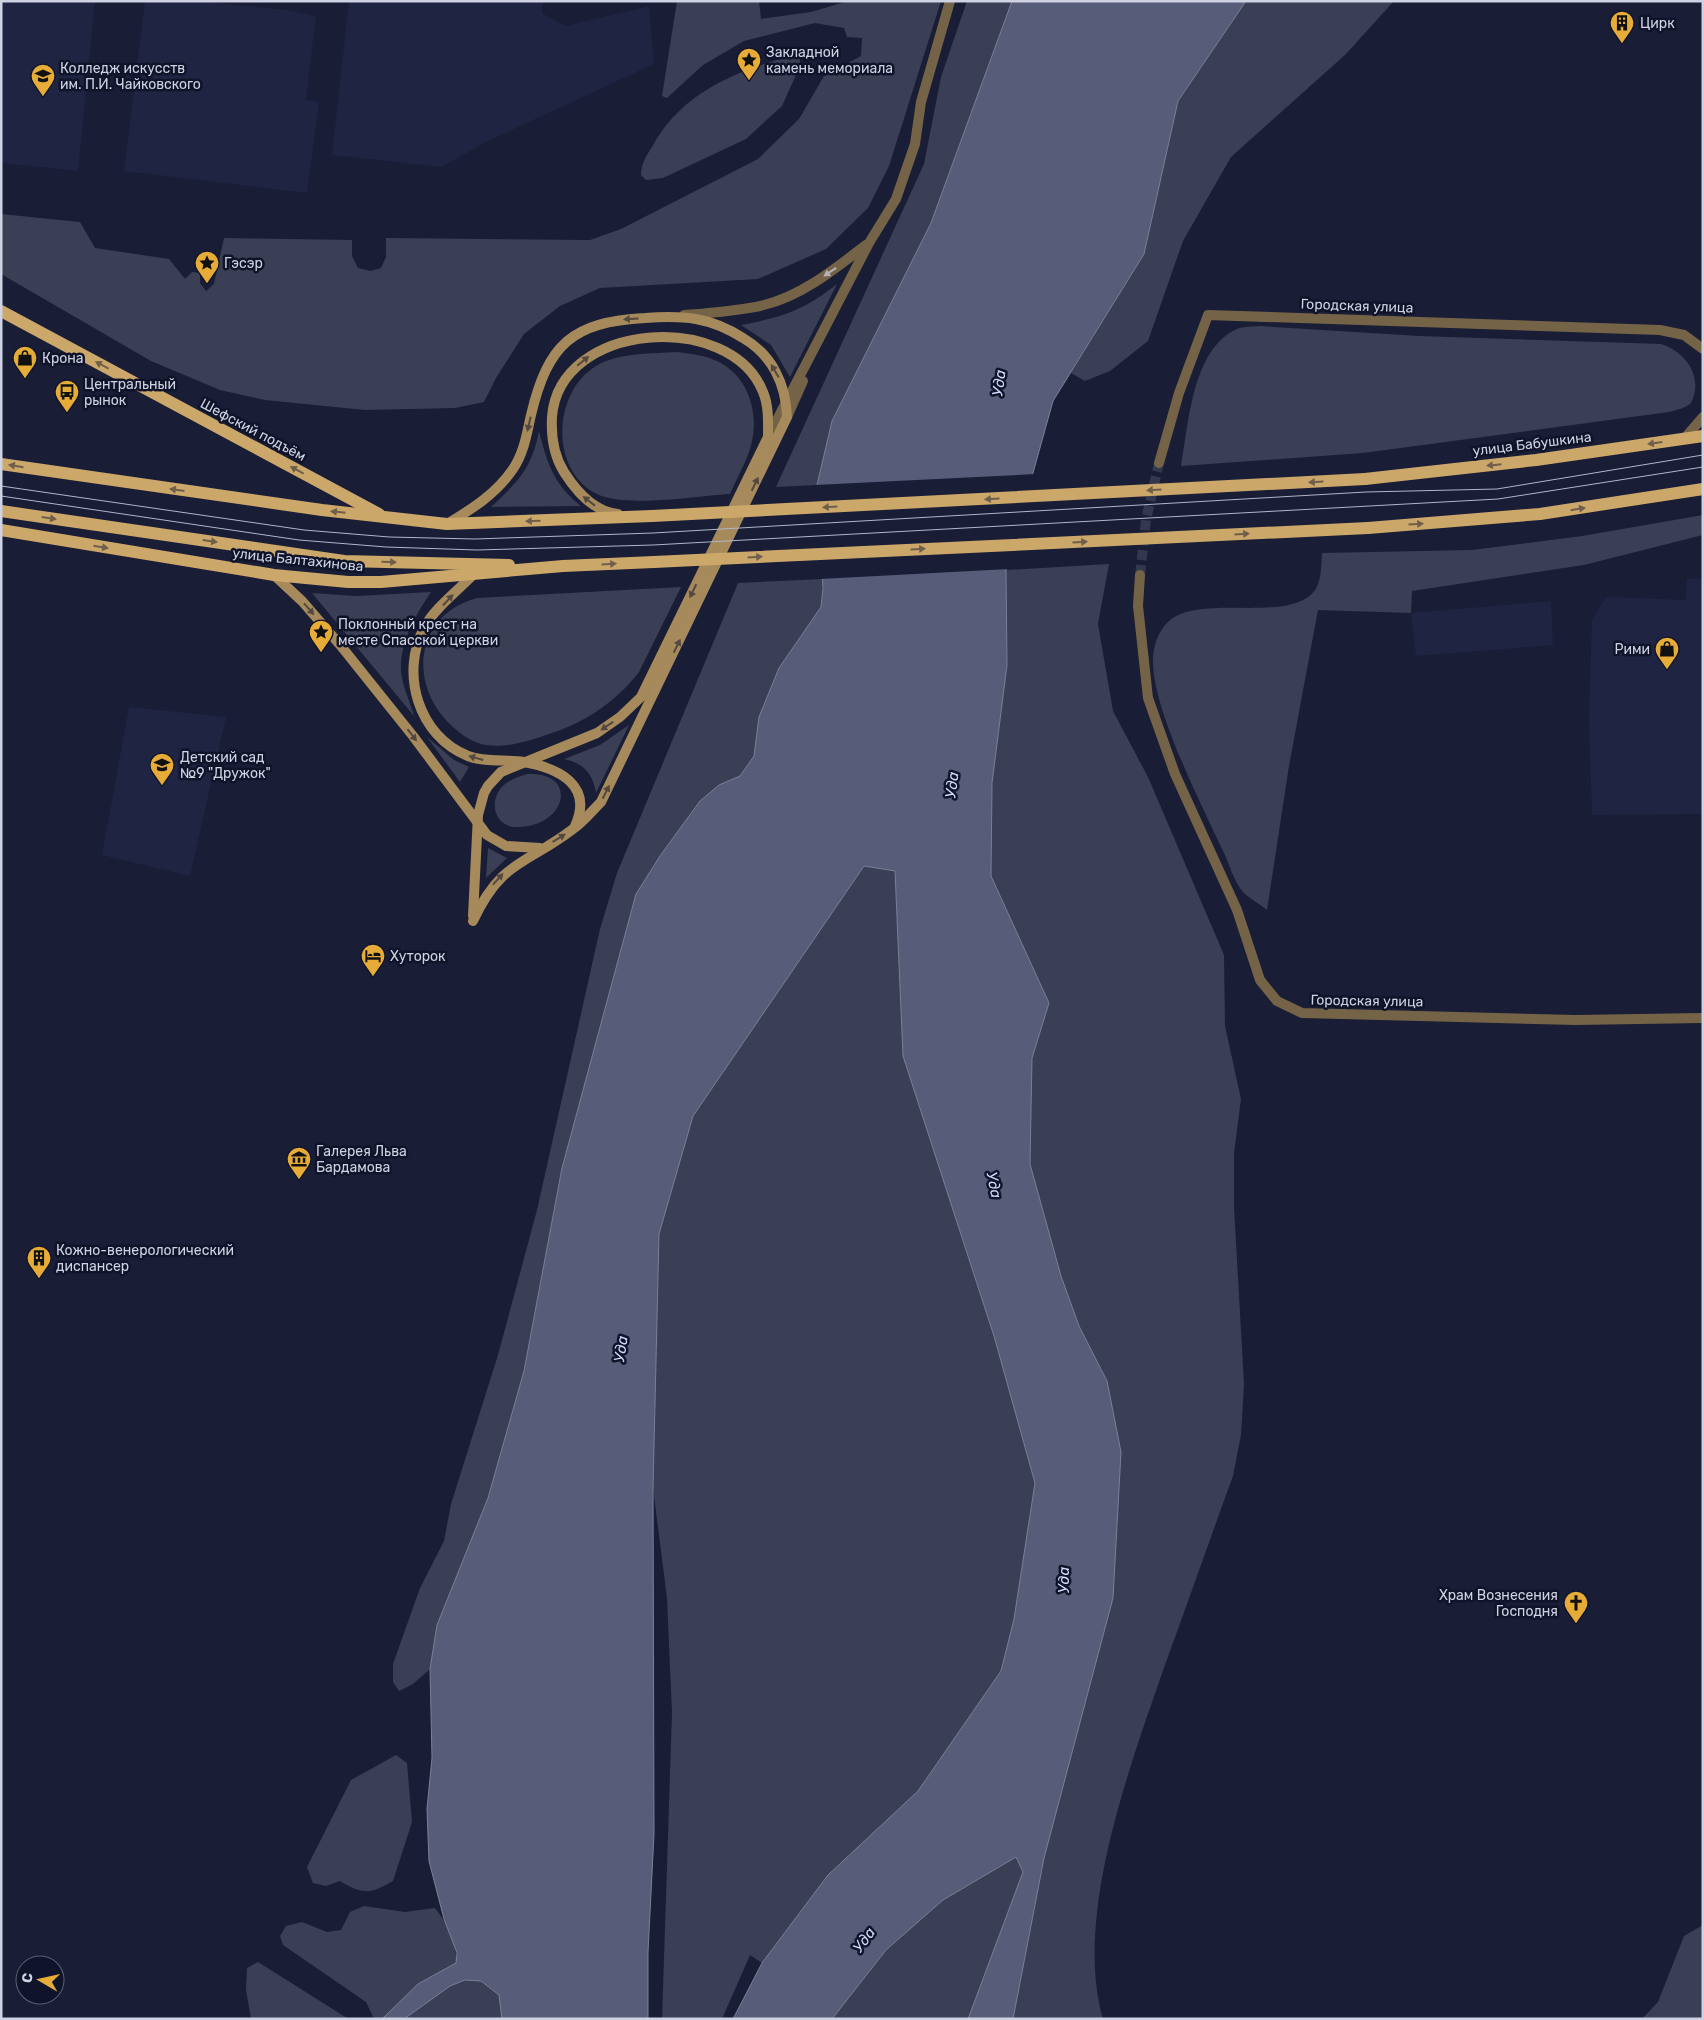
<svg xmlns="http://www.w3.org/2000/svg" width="1704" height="2020" font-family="Rubik,sans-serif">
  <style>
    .built { fill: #1f2442 }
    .green { fill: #3a3f56 }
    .water { fill: #575d79; stroke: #7b8098 }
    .pier { fill: #191d35 }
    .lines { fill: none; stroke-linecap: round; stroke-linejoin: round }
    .tertiary-tunnel { stroke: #34384f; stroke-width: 10; stroke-dasharray: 10 5; stroke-linecap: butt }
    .tertiary { stroke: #746347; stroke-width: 10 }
    .secondary { stroke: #a68a5b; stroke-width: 10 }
    .primary { stroke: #cca76a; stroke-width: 12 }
    .tram { stroke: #b2b6c8; stroke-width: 1 }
    .primary-bridge { stroke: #cca76a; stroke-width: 12 }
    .oneway { fill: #b3b1b4 }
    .oneway2 { fill: #544940 }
    .oneway3 { fill: #6e5e4a }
    .labels { text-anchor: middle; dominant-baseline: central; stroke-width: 5; stroke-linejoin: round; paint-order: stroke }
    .poi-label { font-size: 14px; fill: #ced2e2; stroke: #10142a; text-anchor: start }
    .street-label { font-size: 14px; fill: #ced2e2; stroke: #10142a }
    .water-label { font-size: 15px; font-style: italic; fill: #d2d9fa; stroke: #10142a }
  </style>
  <rect width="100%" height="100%" fill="#191d35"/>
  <!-- built -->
  <g class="built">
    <polygon points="1,1 95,1 78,171 1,163"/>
    <polygon points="145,1 199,1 287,10 316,16 306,100 319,102 307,193 124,171"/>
    <polygon points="349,1 543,1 542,13 566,26 649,6 654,64 484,143 442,167 332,155"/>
    <polygon points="1687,579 1703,579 1703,814 1592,815 1589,719 1592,620 1606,597 1686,600"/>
    <polygon points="1551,601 1553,645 1416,656 1411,613"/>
    <polygon points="129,707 226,717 190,876 102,855"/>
  </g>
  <!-- green -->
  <g class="green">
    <polygon points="677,1 759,1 761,19 811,12 848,1 941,1 889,166 868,208 826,249 758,279 600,288 560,306 524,334 496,378 484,402 455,408 365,410 265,400 220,390 151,361 1,274 1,214 80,222 95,248 169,259 185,279 192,272 200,273 200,283 206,291 214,284 224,238 352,240 352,256 358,268 371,271 381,268 386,257 386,238 590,240 621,229 758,159 799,119 824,76 861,56 862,38 847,37 844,28 815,23 744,41 703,65 667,98 662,96"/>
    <polygon points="967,1 1012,1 931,223 832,421 817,485 776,487 924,164 941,77"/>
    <polygon points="1246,1 1394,1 1345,55 1231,157 1183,241 1148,341 1110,371 1085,381 1071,373 1144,254 1178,101"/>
    <path d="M 790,56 L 800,59 L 800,66 L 782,106 L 746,139 L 663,178 L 646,180 L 641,175 C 641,164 646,156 652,147 C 681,93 734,72 790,56 Z"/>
    <path d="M 837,284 L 790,377 L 771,345 L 741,325 C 782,317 803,311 837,284 Z"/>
    <path d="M 1260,326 L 1419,336 L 1661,344 C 1686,352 1704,377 1691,403 C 1686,408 1676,410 1669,412 L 1363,453 L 1181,466 C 1189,423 1192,349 1237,329 C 1244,326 1253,327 1260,326 Z"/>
    <path d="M 678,352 C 692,354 705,355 719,362 C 751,378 761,420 749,452 C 744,466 736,480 730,494 C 697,496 625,508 597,494 C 550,471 552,393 596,366 C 619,352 651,354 678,352 Z"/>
    <path d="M 539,431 C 547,463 554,485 581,506 L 491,507 C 518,482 532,468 539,431 Z"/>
    <path d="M 1703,515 L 1703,535 L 1584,565 L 1412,591 L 1411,613 L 1318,610 L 1289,766 L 1267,910 C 1260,904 1250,899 1243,892 C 1234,882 1229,863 1223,851 C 1202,805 1152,709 1153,660 C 1153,647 1158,631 1168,622 C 1200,592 1290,625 1315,590 C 1322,580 1321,564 1322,553 L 1472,550 L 1582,536 Z"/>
    <path d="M 1109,564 L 1098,624 L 1113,711 L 1148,777 L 1224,955 L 1225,1026 L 1241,1099 L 1234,1153 L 1234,1207 L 1244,1384 L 1241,1435 L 1233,1476 C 1210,1539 1188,1602 1165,1665 C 1131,1763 1073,1916 1103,2019 L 1013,2019 L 1044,1858 L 1107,1381 L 1079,1326 L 1061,1276 L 1030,1164 L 1032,1058 L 1049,1003 L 991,876 L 992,783 L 1007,665 L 1006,570 Z"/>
    <polygon points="823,579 821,607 779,668 759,717 754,756 740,776 719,785 700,801 660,856 636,894 562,1168 524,1371 488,1498 437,1625 430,1669 413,1684 399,1691 393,1682 393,1664 420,1588 444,1541 451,1504 498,1355 537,1210 600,929 617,873 738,583"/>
    <path d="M 681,587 L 639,672 C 616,702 584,723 549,734 C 529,741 507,748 486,745 C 473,743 462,735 453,727 C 407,686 414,615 477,598 Z"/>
    <path d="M 431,592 C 415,616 400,641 401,671 C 402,685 410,702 414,716 L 312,593 L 356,596 Z"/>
    <path d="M 629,725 L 596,793 C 593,773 583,763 564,759 L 600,745 Z"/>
    <polygon points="427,737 454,760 469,767 460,782"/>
    <path d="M 527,774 C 581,771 566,830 514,827 C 493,825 489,799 503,786 C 509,780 518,777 527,774 Z"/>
    <polygon points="488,848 507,858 486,878"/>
    <polygon points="864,866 895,871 903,1056 994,1336 1035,1483 1014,1619 1001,1671 918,1791 828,1875 762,1963 750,1955 722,2019 662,2019 672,1713 667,1598 653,1488 659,1234 693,1116"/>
    <path d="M 396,1755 L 407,1763 L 412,1822 L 393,1881 C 371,1894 363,1895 340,1881 L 326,1886 L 313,1883 L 307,1867 L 351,1780 Z"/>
    <polygon points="1016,1857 1023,1872 968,2019 832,2019 886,1950 943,1900"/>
    <path d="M 364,1906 L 405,1912 L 435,1908 C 447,1923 458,1944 456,1964 L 418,1984 L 382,2019 L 374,2019 L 366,2002 L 283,1945 L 280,1936 L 286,1926 L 302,1922 L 327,1932 L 341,1930 L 350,1912 Z"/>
    <polygon points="1703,1925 1703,2019 1642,2019 1658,2002 1684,1936"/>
    <polygon points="258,1962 347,2018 347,2019 251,2019 246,1990 247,1968"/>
    <polygon points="465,1980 481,1981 499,1995 502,2019 404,2019 450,1986"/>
  </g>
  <!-- water -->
  <polygon class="water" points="1012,1 1246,1 1178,101 1144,254 1053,401 1006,570 1007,665 992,783 991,876 1049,1003 1032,1058 1030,1164 1061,1276 1079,1326 1107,1381 1121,1452 1113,1598 1044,1858 1013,2019 968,2019 1023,1872 1016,1857 943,1900 886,1950 832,2019 733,2019 762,1963 828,1875 918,1791 1001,1671 1014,1619 1035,1483 994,1336 903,1056 895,871 864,866 693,1116 659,1234 653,1488 654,1834 648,1952 648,2019 502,2019 499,1995 481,1981 465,1980 450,1986 404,2019 382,2019 418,1984 456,1963 457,1953 444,1919 429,1861 427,1809 432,1758 430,1669 437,1625 488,1498 524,1371 562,1168 636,894 660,856 700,801 719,785 740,776 754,756 759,717 779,668 821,607 823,588 817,485 832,421 931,223"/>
  <!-- pier -->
  <polygon class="pier" points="1036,474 1009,569 820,579 815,485"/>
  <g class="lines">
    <!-- tertiary-tunnel -->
    <polyline class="tertiary-tunnel" points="1140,575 1146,520 1159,463"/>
    <!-- tertiary -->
    <g class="tertiary">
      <path d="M 684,315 C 710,313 738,311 764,305 C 802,296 836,268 866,245"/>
      <polyline points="787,417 803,381"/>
      <polyline points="768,437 869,243 896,199 915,144 921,102 950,1"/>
      <polyline points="1684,439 1703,417"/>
      <polyline points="1159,463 1179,393 1208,315 1660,330 1684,335 1703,349"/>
      <polyline points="1140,575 1138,606 1148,698 1175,774 1237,910 1260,980 1277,1001 1302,1013 1575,1020 1703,1018"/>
    </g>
    <!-- secondary -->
    <g class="secondary">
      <path d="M 447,524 C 472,509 496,494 513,469 C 524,453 527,433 531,415 C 548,344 572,322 645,318 C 683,315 710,317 743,338 C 772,355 786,384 787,417 L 601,802 C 592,811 583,822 573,829 C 526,865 501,860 473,921"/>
      <polyline points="274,575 302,601 341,646 413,736 487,835 506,846 540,848"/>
      <path d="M 473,575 C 458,590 433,610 424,628 C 400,673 418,736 468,756 C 486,763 505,759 524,762 C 558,768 594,785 575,826"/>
      <path d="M 473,916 L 478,815 L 484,793 L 488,786 L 501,772 L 597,733 L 620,717 L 641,697 L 768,437 C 768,422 769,406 763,392 C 731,310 559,321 552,417 C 551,435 554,456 564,472 C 576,491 594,512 618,514"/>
    </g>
    <!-- primary -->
    <g class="primary">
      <polyline points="1,311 379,514"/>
      <polyline points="1,464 322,510 447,524 652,516"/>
      <polyline points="1365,479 1536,460 1703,436"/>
      <polyline points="1,511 344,561 509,565"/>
      <polyline points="1368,528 1540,514 1703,489"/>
      <polyline points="1,530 274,575 348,582 381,582 563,566 654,562"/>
    </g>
    <!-- tram -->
    <g class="tram">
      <polyline points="1,486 304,530 389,537 475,539 653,533 1366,492 1497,489 1703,455"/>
      <polyline points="1,496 299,540 386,547 477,550 653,545 1498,499 1703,467"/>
    </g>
    <!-- primary-bridge -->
    <g class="primary-bridge">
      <polyline points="652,516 1365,479"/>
      <polyline points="654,562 1368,528"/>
    </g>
  </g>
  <!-- one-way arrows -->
  <defs><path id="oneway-solid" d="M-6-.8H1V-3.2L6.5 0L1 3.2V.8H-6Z" transform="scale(1.25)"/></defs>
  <use class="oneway" href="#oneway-solid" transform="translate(830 272) rotate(146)"/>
  <g class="oneway2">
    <use href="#oneway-solid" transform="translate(631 319) rotate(177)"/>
    <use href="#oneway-solid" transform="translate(583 361) rotate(-39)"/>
    <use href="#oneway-solid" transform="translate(775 371) rotate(-121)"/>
    <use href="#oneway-solid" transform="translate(529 424) rotate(103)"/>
    <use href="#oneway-solid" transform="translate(755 484) rotate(-64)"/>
    <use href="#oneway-solid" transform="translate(589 501) rotate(-142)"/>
    <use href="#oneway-solid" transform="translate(693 591) rotate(116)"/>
    <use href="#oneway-solid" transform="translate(448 600) rotate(-47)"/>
    <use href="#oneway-solid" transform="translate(309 609) rotate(49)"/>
    <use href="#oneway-solid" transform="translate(677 646) rotate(-64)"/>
    <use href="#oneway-solid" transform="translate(607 726) rotate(146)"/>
    <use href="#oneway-solid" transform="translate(412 735) rotate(52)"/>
    <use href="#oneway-solid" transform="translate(476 758) rotate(-164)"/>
    <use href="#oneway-solid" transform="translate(606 792) rotate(-63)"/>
    <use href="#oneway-solid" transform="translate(559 838) rotate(-31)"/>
    <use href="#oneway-solid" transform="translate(498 879) rotate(-48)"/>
  </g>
  <g class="oneway3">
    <use href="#oneway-solid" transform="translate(102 365) rotate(-152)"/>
    <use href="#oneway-solid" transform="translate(1655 443) rotate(172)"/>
    <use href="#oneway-solid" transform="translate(1494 465) rotate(174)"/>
    <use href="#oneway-solid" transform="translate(16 466) rotate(-171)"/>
    <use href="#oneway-solid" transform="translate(297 470) rotate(-152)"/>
    <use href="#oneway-solid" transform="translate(1316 482) rotate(177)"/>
    <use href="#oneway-solid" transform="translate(177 490) rotate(-172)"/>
    <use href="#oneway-solid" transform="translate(1154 490) rotate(177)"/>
    <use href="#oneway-solid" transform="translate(992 499) rotate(177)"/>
    <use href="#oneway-solid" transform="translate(830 507) rotate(177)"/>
    <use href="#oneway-solid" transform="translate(1578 509) rotate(-9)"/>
    <use href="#oneway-solid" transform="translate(338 512) rotate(-174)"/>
    <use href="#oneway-solid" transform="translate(49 518) rotate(8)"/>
    <use href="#oneway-solid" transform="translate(533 521) rotate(178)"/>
    <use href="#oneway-solid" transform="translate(1416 524) rotate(-4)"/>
    <use href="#oneway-solid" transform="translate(1242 534) rotate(-3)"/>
    <use href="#oneway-solid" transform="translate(210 541) rotate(8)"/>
    <use href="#oneway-solid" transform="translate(1080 542) rotate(-3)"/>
    <use href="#oneway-solid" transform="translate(101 547) rotate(9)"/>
    <use href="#oneway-solid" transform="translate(918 549) rotate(-3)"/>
    <use href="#oneway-solid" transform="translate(755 557) rotate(-3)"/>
    <use href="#oneway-solid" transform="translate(389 562) rotate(1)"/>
    <use href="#oneway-solid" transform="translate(609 564) rotate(-3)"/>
  </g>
  <!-- icons -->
  <defs>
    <symbol id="building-pin" viewBox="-11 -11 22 30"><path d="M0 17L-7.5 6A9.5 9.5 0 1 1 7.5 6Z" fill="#e7ac37" stroke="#10142a"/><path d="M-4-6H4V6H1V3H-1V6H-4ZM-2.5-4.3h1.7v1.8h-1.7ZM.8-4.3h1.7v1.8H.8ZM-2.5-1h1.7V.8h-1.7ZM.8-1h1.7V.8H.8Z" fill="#111"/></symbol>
    <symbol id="sight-pin" viewBox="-11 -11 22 30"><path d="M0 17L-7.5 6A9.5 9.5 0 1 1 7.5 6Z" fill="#e7ac37" stroke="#10142a"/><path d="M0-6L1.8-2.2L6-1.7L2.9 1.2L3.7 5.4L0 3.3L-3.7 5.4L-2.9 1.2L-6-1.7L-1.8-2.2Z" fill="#111"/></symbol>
    <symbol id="university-pin" viewBox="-11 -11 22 30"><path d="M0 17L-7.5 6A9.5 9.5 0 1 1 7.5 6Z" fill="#e7ac37" stroke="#10142a"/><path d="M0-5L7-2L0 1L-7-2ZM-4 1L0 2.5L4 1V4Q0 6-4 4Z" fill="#111"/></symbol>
    <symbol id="shop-pin" viewBox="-11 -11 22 30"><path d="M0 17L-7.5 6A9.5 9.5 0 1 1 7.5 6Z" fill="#e7ac37" stroke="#10142a"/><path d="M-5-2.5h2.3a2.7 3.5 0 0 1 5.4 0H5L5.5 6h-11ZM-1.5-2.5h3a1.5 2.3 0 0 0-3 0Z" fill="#111"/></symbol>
    <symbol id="bus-pin" viewBox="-11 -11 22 30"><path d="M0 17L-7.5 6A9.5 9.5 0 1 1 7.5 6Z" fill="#e7ac37" stroke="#10142a"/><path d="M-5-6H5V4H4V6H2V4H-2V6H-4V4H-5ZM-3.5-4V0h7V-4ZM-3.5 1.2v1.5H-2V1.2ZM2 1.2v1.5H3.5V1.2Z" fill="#111"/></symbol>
    <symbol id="school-pin" viewBox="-11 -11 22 30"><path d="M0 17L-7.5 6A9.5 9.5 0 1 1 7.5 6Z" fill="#e7ac37" stroke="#10142a"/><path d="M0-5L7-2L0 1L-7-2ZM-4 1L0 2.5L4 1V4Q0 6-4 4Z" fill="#111"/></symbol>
    <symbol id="hotel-pin" viewBox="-11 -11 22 30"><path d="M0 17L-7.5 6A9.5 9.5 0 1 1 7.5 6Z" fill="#e7ac37" stroke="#10142a"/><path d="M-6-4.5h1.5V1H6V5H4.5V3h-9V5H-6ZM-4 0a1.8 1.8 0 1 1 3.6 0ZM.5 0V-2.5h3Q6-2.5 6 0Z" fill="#111"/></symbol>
    <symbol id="museum-pin" viewBox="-11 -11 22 30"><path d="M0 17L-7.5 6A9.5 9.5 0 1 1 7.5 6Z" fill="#e7ac37" stroke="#10142a"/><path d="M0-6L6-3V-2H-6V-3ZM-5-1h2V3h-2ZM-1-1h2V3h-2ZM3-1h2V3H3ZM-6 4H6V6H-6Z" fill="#111"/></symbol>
    <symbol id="church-pin" viewBox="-11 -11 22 30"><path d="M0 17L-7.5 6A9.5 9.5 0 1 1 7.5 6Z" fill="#e7ac37" stroke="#10142a"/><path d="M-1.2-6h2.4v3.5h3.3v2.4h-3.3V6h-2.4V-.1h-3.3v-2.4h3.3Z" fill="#111"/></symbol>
  </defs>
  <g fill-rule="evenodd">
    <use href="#building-pin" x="1608" y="9" width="28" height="38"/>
    <use href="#sight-pin" x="735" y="46" width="28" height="38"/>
    <use href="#university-pin" x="29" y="62" width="28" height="38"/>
    <use href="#sight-pin" x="193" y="249" width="28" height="38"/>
    <use href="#shop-pin" x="11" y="344" width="28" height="38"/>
    <use href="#bus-pin" x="53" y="378" width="28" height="38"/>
    <use href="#sight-pin" x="307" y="618" width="28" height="38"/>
    <use href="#shop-pin" x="1653" y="635" width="28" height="38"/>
    <use href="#school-pin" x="148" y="751" width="28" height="38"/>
    <use href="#hotel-pin" x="359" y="942" width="28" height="38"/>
    <use href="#museum-pin" x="285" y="1145" width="28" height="38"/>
    <use href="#building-pin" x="25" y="1244" width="28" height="38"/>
    <use href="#church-pin" x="1562" y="1589" width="28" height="38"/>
  </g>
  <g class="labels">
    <!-- poi labels -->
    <g class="poi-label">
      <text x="1640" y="23">Цирк</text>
      <text x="766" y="52">Закладной<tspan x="766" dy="16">камень мемориала</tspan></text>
      <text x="60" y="68">Колледж искусств<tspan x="60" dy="16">им. П.И. Чайковского</tspan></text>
      <text x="224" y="263">Гэсэр</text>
      <text x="42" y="358">Крона</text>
      <text x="84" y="384">Центральный<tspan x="84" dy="16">рынок</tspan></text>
      <text x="338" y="624">Поклонный крест на<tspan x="338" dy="16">месте Спасской церкви</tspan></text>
      <text x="1650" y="649" text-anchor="end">Рими</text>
      <text x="180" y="757">Детский сад<tspan x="180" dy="16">№9 "Дружок"</tspan></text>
      <text x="390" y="956">Хуторок</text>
      <text x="316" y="1151">Галерея Льва<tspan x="316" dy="16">Бардамова</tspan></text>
      <text x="56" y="1250">Кожно-венерологический<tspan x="56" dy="16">диспансер</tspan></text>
      <text x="1558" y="1595" text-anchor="end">Храм Вознесения<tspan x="1558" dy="16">Господня</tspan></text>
    </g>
    <!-- street labels -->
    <g class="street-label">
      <text transform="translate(1357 306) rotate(2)">Городская улица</text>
      <text transform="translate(253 430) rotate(28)">Шефский подъём</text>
      <text transform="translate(1532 444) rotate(-7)">улица Бабушкина</text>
      <text transform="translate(298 560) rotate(6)">улица Балтахинова</text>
      <text transform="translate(1367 1001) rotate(1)">Городская улица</text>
    </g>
    <!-- water labels -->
    <g class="water-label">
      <text transform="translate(999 383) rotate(-83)">Уда</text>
      <text transform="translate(952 785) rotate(-83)">Уда</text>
      <text transform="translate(994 1185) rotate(79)">Уда</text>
      <text transform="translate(621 1349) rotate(-82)">Уда</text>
      <text transform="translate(1064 1580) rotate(-90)">Уда</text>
      <text transform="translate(864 1940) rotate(-54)">Уда</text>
    </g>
  </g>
  <!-- border -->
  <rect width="1704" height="2020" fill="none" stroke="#ced2e2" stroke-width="5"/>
  <!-- north arrow -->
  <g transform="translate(40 1980) rotate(279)"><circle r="24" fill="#10142a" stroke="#5c6074"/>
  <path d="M0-4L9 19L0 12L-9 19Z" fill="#e7ac37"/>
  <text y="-8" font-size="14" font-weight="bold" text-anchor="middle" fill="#ced2e2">С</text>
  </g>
</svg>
